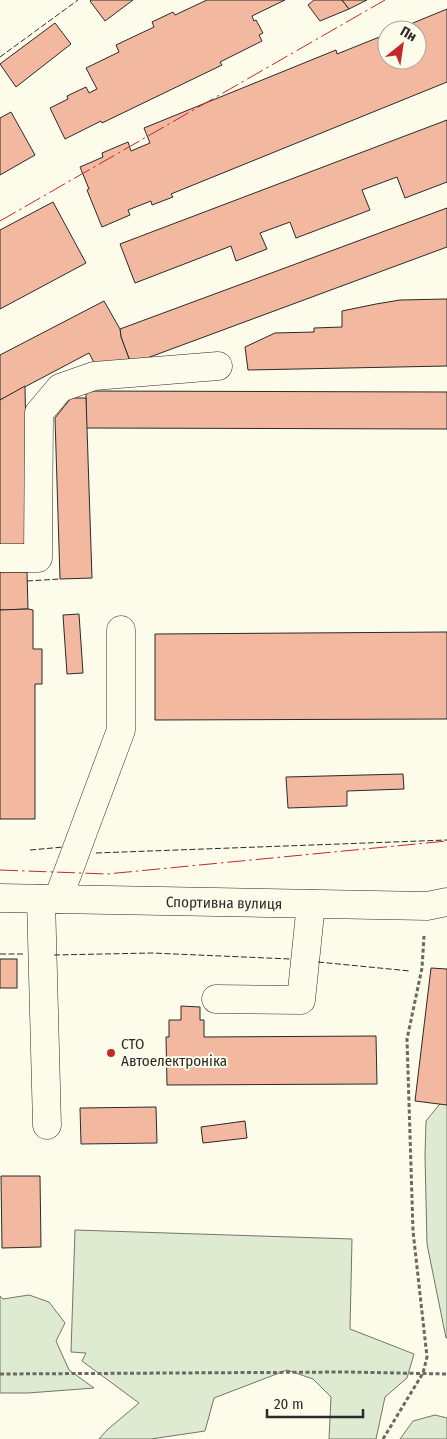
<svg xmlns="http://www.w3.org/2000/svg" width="447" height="1439" font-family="'Fira Sans Condensed',sans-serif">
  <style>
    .green { fill: #deebd1; stroke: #74746e }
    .building { fill: #f2b8a0; stroke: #2b2b2b }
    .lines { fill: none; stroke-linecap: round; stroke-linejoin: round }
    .minor-casing { stroke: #2b2b2b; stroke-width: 29 }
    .path { stroke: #6a6964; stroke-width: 3; stroke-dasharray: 4 2.5; stroke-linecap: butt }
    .minor { stroke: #fdfbea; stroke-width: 28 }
    .fence { stroke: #2b2b2b; stroke-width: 1; stroke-dasharray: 6 2.5; stroke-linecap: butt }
    .power { stroke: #c62828; stroke-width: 1; stroke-dasharray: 18 4 2.5 4; stroke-linecap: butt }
    .poi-dot { fill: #c62828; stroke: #fdfbea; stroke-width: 2 }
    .labels { text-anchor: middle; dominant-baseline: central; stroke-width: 4; stroke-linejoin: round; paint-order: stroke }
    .street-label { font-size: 15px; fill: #2b2b2b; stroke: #fdfbea }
    .poi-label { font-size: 15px; fill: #2b2b2b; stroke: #fdfbea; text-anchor: start }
  </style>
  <rect width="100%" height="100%" fill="#fdfbea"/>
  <!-- green -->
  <g class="green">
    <polygon points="447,1095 447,1338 446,1338 427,1244 425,1156 426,1121"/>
    <polygon points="75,1230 352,1239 350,1329 414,1354 407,1378 385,1397 376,1439 329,1439 331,1397 313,1379 287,1370 214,1398 205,1431 151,1439 99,1439 107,1430 139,1403 82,1361 86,1353 71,1352"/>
    <polygon points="29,1295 49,1302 65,1323 56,1341 69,1370 94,1388 28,1393 0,1393 0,1296 3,1299"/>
    <polygon points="435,1415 447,1418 447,1439 400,1439 413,1421"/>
  </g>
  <!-- building -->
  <g class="building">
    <polygon points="91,0 133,0 105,21 90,1"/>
    <polygon points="207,0 285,0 252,16 254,21 256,20 263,33 259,35 262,41 220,62 222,65 102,123 101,121 65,139 50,108 68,99 67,96 86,87 89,93 97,89 86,68 119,52 116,45 154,27 152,22 173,12 175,15"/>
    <polygon points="314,0 342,0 349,9 320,21 308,5"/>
    <polygon points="342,0 367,0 349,9"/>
    <polygon points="447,9 447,82 171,194 173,197 152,205 151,201 128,210 130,215 102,227 87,190 89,189 80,167 103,157 102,153 128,142 131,151 150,143 144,128 336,50 337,54 387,34 387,60 417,60 417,30 396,30"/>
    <polygon points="55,23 71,44 16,87 0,64"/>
    <polygon points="11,112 35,155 0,175 0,118"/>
    <polygon points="447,120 447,182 405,198 397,177 362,190 370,210 296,238 290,222 260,233 267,249 236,261 231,246 135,283 120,244"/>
    <polygon points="53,202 86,263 0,309 0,230"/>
    <polygon points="447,208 447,247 131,364 121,337 120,329"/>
    <polygon points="447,299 447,366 248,370 245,347 275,333 314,332 314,328 342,327 342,311 376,304 400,300"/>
    <polygon points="104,301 120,329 121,337 131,364 99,372 89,353 0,400 0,355"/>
    <polygon points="25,386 28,547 0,548 0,400"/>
    <polygon points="86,391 447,392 447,429 86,428"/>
    <polygon points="71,398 86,398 92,578 60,579 55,418"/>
    <polygon points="0,572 27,572 28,609 0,610"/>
    <polygon points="28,609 33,610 33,649 42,649 42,684 35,684 35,819 0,819 0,610"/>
    <polygon points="79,614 83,673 67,674 63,615"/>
    <polygon points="447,632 447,719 155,720 155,634"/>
    <polygon points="403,774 404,789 347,791 347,806 288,808 286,777"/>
    <rect x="0" y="959" width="17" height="29"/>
    <polygon points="431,968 447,969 447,1105 415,1101"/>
    <polygon points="181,1006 200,1007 200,1020 204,1020 204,1037 376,1036 377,1084 167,1085 166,1037 169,1037 169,1020 181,1020"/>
    <polygon points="156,1107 157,1143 81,1144 80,1108"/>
    <polygon points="245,1121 247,1138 203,1143 201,1127"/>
    <polygon points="1,1176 40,1176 41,1247 2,1248"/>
  </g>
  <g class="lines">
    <defs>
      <g id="minor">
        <polyline points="0,558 38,558 39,413 60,388 94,376 218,366"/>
        <polyline points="0,898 427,906 447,902"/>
        <polyline points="41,899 47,1125"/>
        <polyline points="58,899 121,730 121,630"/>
        <polyline points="216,999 301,1000 311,904"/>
      </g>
    </defs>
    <!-- minor casing -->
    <use href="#minor" class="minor-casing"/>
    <!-- path -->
    <g class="path">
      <polyline points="0,1374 346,1372 447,1374"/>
      <polyline points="383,1439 423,1373 427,1357 413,1231 407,1039 422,968 424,936"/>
    </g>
    <!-- minor -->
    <use href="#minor" class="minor"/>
    <!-- fence -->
    <g class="fence">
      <polyline points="0,57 78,0"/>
      <polyline points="27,581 60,579"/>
      <polyline points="30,850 64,847"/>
      <polyline points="96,853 447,840"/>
      <polyline points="0,954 23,954"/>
      <polyline points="54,955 152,953 290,959"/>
      <polyline points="318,962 410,971"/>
    </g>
    <!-- power -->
    <g class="power">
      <polyline points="0,221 385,0"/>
      <polyline points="0,870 107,874 447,841"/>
    </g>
  </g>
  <!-- markers -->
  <circle class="poi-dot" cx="111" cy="1053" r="5"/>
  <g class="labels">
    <!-- street labels -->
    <g class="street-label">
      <text transform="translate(224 903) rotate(1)">Спортивна вулиця</text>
    </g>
    <!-- poi labels -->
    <g class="poi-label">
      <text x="121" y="1044">СТО<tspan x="121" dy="17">Автоелектроніка</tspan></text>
    </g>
  </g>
  <!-- north arrow -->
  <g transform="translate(402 45) rotate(30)"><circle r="24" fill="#fdfbea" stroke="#a9a89e"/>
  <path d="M0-4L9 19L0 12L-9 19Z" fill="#c62828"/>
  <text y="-8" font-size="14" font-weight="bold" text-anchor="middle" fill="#2b2b2b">Пн</text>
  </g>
  <!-- scale -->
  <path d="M267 1409v8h96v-8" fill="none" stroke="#2b2b2b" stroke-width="2.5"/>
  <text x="274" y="1409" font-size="15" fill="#2b2b2b" stroke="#fdfbea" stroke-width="4" paint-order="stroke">20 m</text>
</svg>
